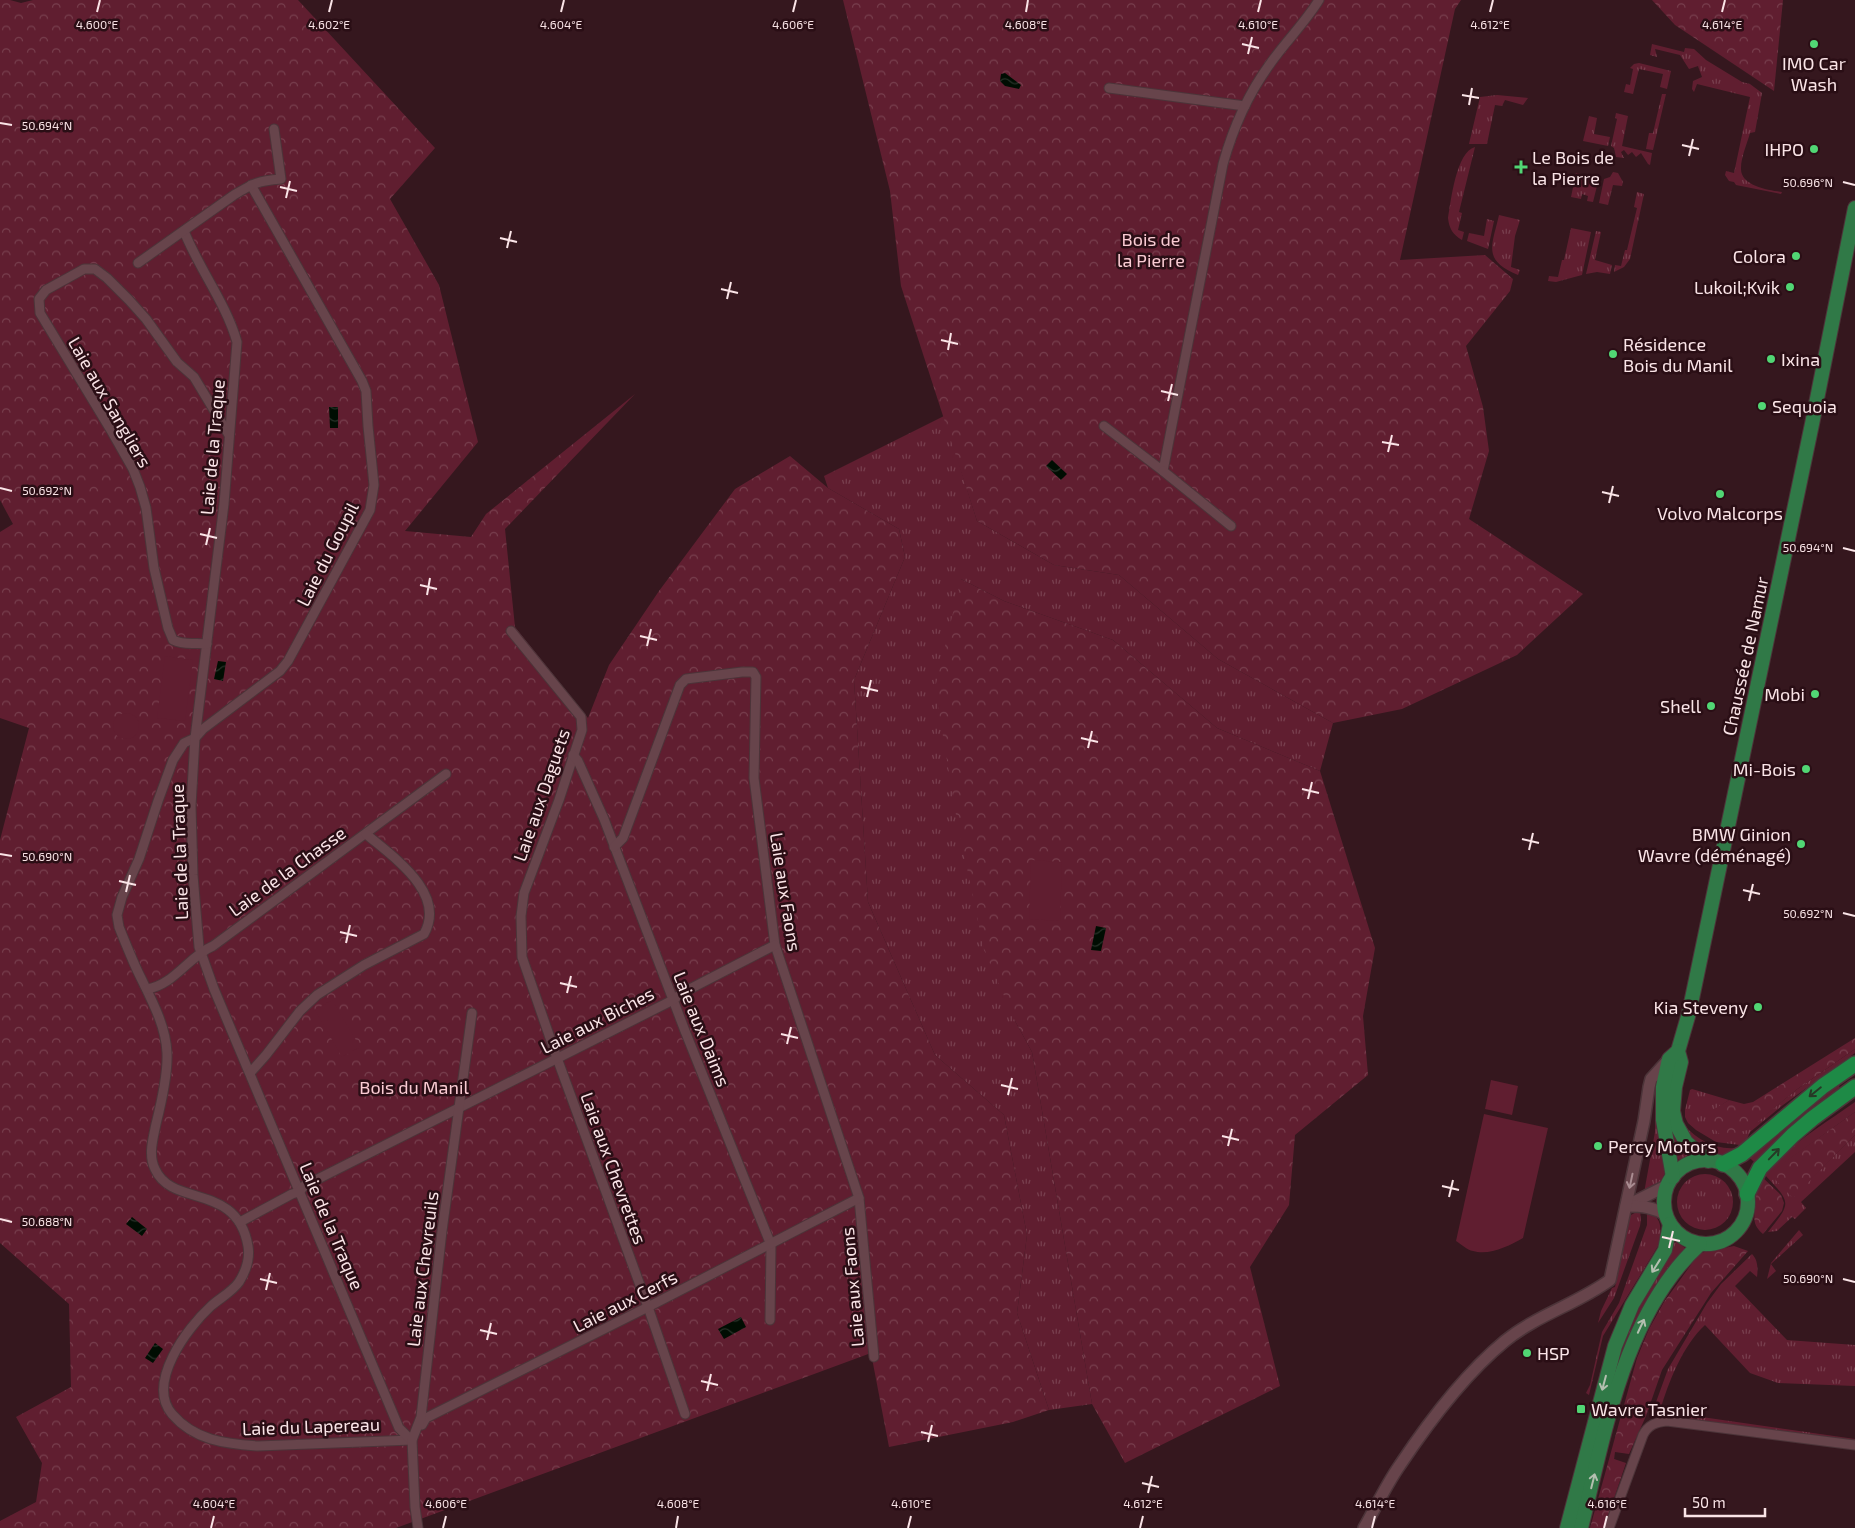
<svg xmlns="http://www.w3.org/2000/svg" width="1855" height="1528" font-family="'Exo 2',sans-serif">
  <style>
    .grass { fill: url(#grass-tufts) }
    .forest { fill: url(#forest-crowns) }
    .pitch { fill: #601e30 }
    .water { fill: url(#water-waves) }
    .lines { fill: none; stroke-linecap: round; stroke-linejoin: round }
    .minor-casing { stroke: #4c3439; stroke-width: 11 }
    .tertiary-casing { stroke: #4c3439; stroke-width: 14 }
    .primary-casing { stroke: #4c3439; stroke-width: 16 }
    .trunk-casing { stroke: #4c3439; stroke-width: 18 }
    .minor { stroke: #67444b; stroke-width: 9 }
    .tertiary { stroke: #67444b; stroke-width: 11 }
    .primary { stroke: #307947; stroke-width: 14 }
    .trunk { stroke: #1e8a46; stroke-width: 15 }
    .oneway { stroke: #263926 }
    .oneway2 { stroke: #a98c91 }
    .oneway3 { stroke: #b3bfaf }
    .ticks { fill: none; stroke: #fae4e7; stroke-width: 2 }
    .poi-dot { fill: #51d674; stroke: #2a0e15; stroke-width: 2 }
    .labels { text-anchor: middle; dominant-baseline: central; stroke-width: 5; stroke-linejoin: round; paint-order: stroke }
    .poi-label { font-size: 18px; fill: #fae4e7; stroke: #2a0e15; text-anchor: end }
    .park-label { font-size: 18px; fill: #facbd3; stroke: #2a0e15 }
    .street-label { font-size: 18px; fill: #fae4e7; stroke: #2a0e15 }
    .ticks-label { font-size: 12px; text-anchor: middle; fill: #fae4e7; stroke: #2a0e15; stroke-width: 5; stroke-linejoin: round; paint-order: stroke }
  </style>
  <defs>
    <pattern id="grass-tufts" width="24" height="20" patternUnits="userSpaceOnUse" patternTransform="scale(1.25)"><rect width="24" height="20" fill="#601e30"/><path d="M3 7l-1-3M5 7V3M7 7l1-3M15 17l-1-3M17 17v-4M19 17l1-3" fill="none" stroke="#783f4e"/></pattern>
    <pattern id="forest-crowns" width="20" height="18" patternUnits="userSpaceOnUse" patternTransform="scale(1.25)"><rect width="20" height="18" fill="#601e30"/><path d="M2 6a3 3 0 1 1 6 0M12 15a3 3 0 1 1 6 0" fill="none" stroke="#783f4e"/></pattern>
    <pattern id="water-waves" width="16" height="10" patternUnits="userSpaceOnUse" patternTransform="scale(1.25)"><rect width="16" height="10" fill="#000d02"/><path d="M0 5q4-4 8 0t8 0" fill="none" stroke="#263027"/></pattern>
  </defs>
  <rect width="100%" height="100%" fill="#35171e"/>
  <!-- grass -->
  <g class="grass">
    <path d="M 1652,44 L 1684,52 L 1685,48 L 1694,49 L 1706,60 L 1742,82 L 1750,84 L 1762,93 L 1755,132 L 1750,133 C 1747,144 1741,157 1741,168 C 1740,186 1769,190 1782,192 L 1781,194 L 1736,185 L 1734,182 L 1729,181 L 1725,175 L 1726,171 L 1734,173 L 1750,97 L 1697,84 L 1694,92 L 1692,89 L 1693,81 L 1702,77 L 1698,66 L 1689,69 L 1680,55 L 1655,49 L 1657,57 L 1650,55 Z"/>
    <polygon points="1639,63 1671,71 1667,89 1660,87 1663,74 1639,69 1633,94 1624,92 1626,84 1630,85 1633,69 1630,68 1634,64"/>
    <polygon points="1662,94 1666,94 1653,150 1646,149 1649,133 1653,133"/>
    <polygon points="1497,95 1528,98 1523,105 1505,100 1502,106 1495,105 1487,144 1469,144 1480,97"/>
    <polygon points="1616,113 1628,116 1622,146 1652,153 1650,165 1648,164 1641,153 1636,157 1632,152 1628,155 1624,150 1621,152 1624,158 1616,157 1614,148 1611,146 1617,119 1615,118"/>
    <polygon points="1589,116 1597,118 1594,134 1610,137 1608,146 1583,141"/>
    <path d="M 1475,147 L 1459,212 L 1462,213 L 1458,230 L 1464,232 L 1462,240 C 1453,235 1449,228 1448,218 C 1451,201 1456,152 1475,147 Z"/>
    <polygon points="1613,172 1618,173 1623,182 1622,186 1613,185 1608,205 1599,203 1604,179 1610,177"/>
    <polygon points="1576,173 1599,178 1593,202 1587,201 1588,196 1582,194 1581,199 1571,197"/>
    <polygon points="1637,192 1644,194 1630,259 1624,267 1614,272 1615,265 1621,266 1625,250 1627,250 1637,208 1634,207"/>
    <path d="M 1499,215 L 1520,220 L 1515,236 L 1511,267 L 1520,270 L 1518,275 C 1482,260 1492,246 1499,215 Z"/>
    <polygon points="1487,219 1494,221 1488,249 1467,241 1469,233 1484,236"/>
    <polygon points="1571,228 1591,232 1582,275 1556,282 1548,281 1549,276 1558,277 1562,260 1564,260"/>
    <polygon points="1596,231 1601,232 1595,260 1612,265 1610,274 1597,272 1586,274"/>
    <polygon points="944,416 977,521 1054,565 1119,575 1218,659 1333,723 1320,771 1217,728 1113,640 1004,601 961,579 1015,1021 1032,1052 1092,1404 1049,1410 1017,1313 1027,1235 1004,1115 935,1055 868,902 854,680 905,557 899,529 828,488 824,476"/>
    <polygon points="1855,1049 1855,1053 1783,1105 1750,1132 1747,1139 1740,1145 1716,1142 1696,1130 1688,1123 1685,1117 1685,1110 1690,1090 1692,1089 1729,1100 1711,1112 1747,1130 1796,1090"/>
    <path d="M 1834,1084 L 1839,1085 L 1840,1090 C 1809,1111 1783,1138 1757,1165 L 1749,1157 Z"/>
    <path d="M 1658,1090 L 1666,1169 C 1663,1182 1655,1187 1644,1193 L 1655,1132 L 1655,1102 Z"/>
    <polygon points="1667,1102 1689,1151 1688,1156 1679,1160 1675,1158"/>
    <path d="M 1855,1102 L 1855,1112 L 1770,1173 L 1793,1197 L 1855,1135 L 1855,1152 L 1801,1202 L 1806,1208 L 1795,1219 L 1792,1217 L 1777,1231 L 1768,1232 C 1792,1202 1791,1203 1765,1175 C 1789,1144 1823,1125 1855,1102 Z"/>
    <path d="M 1685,1126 C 1698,1140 1716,1150 1735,1148 L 1737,1150 C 1722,1159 1702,1155 1691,1140 C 1688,1136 1686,1130 1685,1126 Z"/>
    <circle cx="1705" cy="1202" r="28"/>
    <polygon points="1640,1210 1641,1220 1640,1226 1614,1298 1598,1323 1601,1311 1612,1288 1615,1287 1629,1219 1631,1215"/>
    <path d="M 1647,1210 C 1663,1218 1662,1230 1658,1246 L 1603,1336 L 1589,1395 L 1586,1393 L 1590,1385 L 1602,1332 L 1619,1303 L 1647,1225 Z"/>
    <polygon points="1799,1230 1803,1235 1771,1264 1776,1271 1767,1279 1771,1263"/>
    <path d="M 1677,1242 L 1685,1248 C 1654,1290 1629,1322 1617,1375 L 1614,1374 L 1623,1341 L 1633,1317 L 1674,1243 Z"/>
    <path d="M 1752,1254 C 1758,1260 1758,1269 1757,1277 L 1750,1271 L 1735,1286 L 1787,1340 L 1855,1345 L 1855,1386 L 1778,1383 L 1750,1373 L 1705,1325 C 1683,1345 1668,1383 1660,1411 L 1855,1439 L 1855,1441 L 1698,1420 L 1651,1416 L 1668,1369 L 1707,1303 L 1721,1284 Z"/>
  </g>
  <!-- forest -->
  <g class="forest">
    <polygon points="0,0 10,0 21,3 33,0 298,0 435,148 390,199 439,285 478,442 405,531 471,537 486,514 635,394 505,529 515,627 588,718 609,665 659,591 735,489 790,456 828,488 899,529 905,557 854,680 868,902 935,1055 1004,1115 1027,1235 1017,1313 1049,1410 1013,1422 889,1447 871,1353 396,1528 0,1528 0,1521 36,1502 42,1463 16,1417 71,1387 69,1304 0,1243 0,840 29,728 0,718 0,532 13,524 0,500"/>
    <polygon points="843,0 1461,0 1455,9 1400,260 1485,255 1513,279 1510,291 1466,346 1483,407 1489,451 1469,519 1583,594 1517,655 1402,709 1333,723 1218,659 1119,575 1054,565 977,521 901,286 890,191"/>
    <polygon points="1652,0 1783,0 1774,91 1675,25"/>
    <polygon points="961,579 1004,601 1113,640 1217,728 1320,771 1375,948 1363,1016 1368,1075 1295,1135 1289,1205 1250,1267 1280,1386 1125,1463 1092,1404 1032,1052 1015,1021 984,950 956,815 935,688"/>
    <path d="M 1855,1038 L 1855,1049 L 1796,1090 L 1748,1130 L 1722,1136 C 1713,1129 1709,1123 1711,1111 L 1729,1100 L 1744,1104 L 1753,1102 Z"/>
    <polygon points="1855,1112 1855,1135 1793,1198 1769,1173"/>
    <path d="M 1761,1176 L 1781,1195 L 1784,1203 L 1782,1211 L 1763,1234 C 1751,1223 1755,1218 1755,1204 C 1756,1191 1756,1189 1761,1176 Z"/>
    <polygon points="1734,1246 1748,1251 1711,1293 1662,1370 1646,1416 1629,1454 1615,1452 1614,1459 1626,1463 1604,1528 1590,1528 1637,1358 1649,1329 1664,1302 1698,1255 1704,1252"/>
  </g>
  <!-- pitch -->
  <g class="pitch">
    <polygon points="165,656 193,660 185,721 157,718"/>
    <circle cx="126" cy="726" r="13"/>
    <polygon points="1031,860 1062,862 1060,921 1029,919"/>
    <polygon points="332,1000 360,1047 342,1057 315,1010"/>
    <polygon points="1491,1080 1518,1086 1512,1115 1485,1109"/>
    <path d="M 1484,1114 L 1548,1128 L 1523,1238 C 1509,1246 1489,1256 1473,1251 C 1467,1250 1461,1244 1456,1241 Z"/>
  </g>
  <!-- water -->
  <g class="water">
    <polygon points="1005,73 1021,85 1019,89 1005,86 1000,81 1001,74"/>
    <polygon points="329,407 338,407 338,428 330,428"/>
    <polygon points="1052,460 1067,474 1061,480 1046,466"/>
    <polygon points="218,661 226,662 223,681 214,679"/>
    <polygon points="1096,926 1106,928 1101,951 1091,950"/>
    <polygon points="132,1217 147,1229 142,1236 126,1224"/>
    <polygon points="741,1317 746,1327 724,1339 718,1329"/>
    <polygon points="155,1343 163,1349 153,1363 145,1358"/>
  </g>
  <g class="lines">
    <defs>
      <g id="minor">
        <polyline points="1109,88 1245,106"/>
        <path d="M 251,185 L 362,381 L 366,391 L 368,426 L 374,485 L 370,510 L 288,661 L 280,671 L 203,729 L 195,738 L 184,743 L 173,760 L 158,801 L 139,859 L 122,897 L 117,915 L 119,927 C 125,942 131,957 138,972 C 150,997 166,1025 167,1053 C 168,1074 161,1104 156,1124 C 153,1139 148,1155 155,1169 C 172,1208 237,1182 248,1246 C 250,1258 246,1271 239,1282 C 232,1292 220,1298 211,1306 C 187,1328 146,1383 172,1414 C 194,1440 225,1444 258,1446 L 412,1440"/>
        <path d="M 184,231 C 199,269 226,303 237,342 L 224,504 L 195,738 L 191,806 L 193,875 L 199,947 L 214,989 L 399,1428 L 411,1440"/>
        <path d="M 138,263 L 234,195 C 254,183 257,181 281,179 L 274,129"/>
        <path d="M 1104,426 L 1163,471 L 1223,164 C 1233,128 1248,94 1270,64 C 1285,42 1305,23 1319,0"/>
        <polyline points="1163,471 1231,526"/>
        <polyline points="511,631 581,717 582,730 559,800 524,893 521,916 522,957 557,1058 648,1307 685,1414"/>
        <path d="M 207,644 C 195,642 185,646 173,640 L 168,628 L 154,568 L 146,508 L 140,487 L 133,469 L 112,432 L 40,313 L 39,299 L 46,290 L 84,269 L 95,269 L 107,278 L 129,300 L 146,319 L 177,362 L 194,377 L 229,435"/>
        <polyline points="573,755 578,761 604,819 685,1031 771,1245 770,1320"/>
        <polyline points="614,847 623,838 680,685 686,679 742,672 753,672 756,677 754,778 775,945 859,1198 874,1357"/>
        <path d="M 147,989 C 174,985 189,956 213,946 L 446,774"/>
        <path d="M 250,1073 L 266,1055 L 300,1011 L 317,995 L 364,965 L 424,934 C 447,893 393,857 366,834"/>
        <polyline points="240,1222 292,1194 299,1192 304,1186 673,1000 682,993 775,945"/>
        <polyline points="422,1425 426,1418 648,1307 859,1198"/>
        <polyline points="418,1528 415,1507 412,1440 421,1417 442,1231 472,1013"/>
        <path d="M 1609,1528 L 1643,1435 C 1648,1425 1656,1422 1667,1421 L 1855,1445"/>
      </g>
      <g id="tertiary">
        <polyline points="1626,1206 1668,1185"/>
        <path d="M 1627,1206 C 1642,1206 1653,1207 1666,1215"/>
        <path d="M 1364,1528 C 1376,1507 1386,1485 1400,1465 C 1428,1423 1466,1373 1505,1341 C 1537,1315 1577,1304 1610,1280 L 1644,1121 L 1649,1087 L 1651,1079 L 1669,1059"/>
      </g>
      <g id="primary">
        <circle cx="1706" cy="1202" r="42"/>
        <polyline points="1708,1161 1686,1142 1676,1124 1673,1111 1675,1087 1681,1062 1678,1051 1689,1013 1812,424 1855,208"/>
        <polyline points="1673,1177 1663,1120 1663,1087 1669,1059 1678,1051"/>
        <polyline points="1567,1528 1615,1346 1632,1305 1665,1250 1670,1224"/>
        <path d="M 1581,1528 C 1605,1433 1624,1313 1700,1244"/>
      </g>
      <g id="trunk">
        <polyline points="1723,1164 1742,1154 1823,1086 1855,1064"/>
        <polyline points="1747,1194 1760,1168 1793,1135 1813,1118 1855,1087"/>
      </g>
    </defs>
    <!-- minor casing -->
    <use href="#minor" class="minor-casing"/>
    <!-- tertiary casing -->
    <use href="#tertiary" class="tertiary-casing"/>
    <!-- primary casing -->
    <use href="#primary" class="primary-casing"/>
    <!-- trunk casing -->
    <use href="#trunk" class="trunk-casing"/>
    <!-- minor -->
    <use href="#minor" class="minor"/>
    <!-- tertiary -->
    <use href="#tertiary" class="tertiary"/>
    <!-- primary -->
    <use href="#primary" class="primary"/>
    <!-- trunk -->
    <use href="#trunk" class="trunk"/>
  </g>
  <!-- one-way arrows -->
  <defs><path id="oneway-shaft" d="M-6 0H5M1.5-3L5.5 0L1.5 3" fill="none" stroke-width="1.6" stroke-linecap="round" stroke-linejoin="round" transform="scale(1.25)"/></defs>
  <g class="oneway">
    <use href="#oneway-shaft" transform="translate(1815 1092) rotate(141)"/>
    <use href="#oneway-shaft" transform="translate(1774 1154) rotate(-46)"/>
  </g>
  <use class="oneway2" href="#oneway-shaft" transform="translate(1631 1181) rotate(102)"/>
  <g class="oneway3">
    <use href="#oneway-shaft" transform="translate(1656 1266) rotate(122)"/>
    <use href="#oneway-shaft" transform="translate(1641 1326) rotate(-65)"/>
    <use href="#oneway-shaft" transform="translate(1604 1383) rotate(105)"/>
    <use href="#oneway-shaft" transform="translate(1593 1481) rotate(-76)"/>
  </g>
  <!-- ticks -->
  <path class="ticks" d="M 97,12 L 100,0M 329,12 L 332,0M 561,12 L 564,0M 793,12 L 796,0M 1026,12 L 1028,0M 1258,12 L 1261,0M 1490,12 L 1493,0M 1722,12 L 1725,0M 1242,44 L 1259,48M 1248,54 L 1252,37M 1462,95 L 1479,98M 1469,105 L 1472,88M 0,123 L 12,125M 1682,145 L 1699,149M 1689,156 L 1693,139M 1843,182 L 1855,185M 280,187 L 297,191M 286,198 L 290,181M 500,238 L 517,242M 507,248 L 511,231M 721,289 L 738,293M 727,299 L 731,282M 941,340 L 958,344M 948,350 L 951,333M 1161,391 L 1178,395M 1168,401 L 1172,384M 1382,442 L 1399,445M 1388,452 L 1392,435M 0,488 L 12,491M 1602,492 L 1619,496M 1609,503 L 1613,486M 200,534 L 217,538M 206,545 L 210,528M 1843,548 L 1855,551M 420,585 L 437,589M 427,595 L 430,578M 640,636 L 657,640M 647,646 L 651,629M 861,687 L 878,691M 867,697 L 871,680M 1081,738 L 1098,742M 1088,748 L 1092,731M 1302,789 L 1319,793M 1308,799 L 1312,782M 1522,839 L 1539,843M 1529,850 L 1533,833M 0,854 L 12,856M 119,881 L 136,885M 1743,890 L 1760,894M 126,892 L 130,875M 1749,901 L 1753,884M 1843,913 L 1855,916M 340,932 L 357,936M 346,943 L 350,925M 560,983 L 577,987M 567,993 L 571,976M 781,1034 L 798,1038M 787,1044 L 791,1027M 1001,1085 L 1018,1089M 1008,1095 L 1012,1078M 1222,1136 L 1239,1140M 1228,1146 L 1232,1129M 1442,1186 L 1459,1190M 1449,1197 L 1453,1180M 0,1219 L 12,1222M 1662,1237 L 1680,1241M 1669,1248 L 1673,1231M 260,1279 L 277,1283M 1843,1279 L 1855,1282M 266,1290 L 270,1273M 480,1330 L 497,1334M 487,1340 L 491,1323M 701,1381 L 718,1385M 707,1391 L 711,1374M 921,1432 L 938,1436M 928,1442 L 932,1425M 1142,1483 L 1159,1487M 1148,1493 L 1152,1476M 211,1528 L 214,1516M 443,1528 L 446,1516M 676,1528 L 678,1516M 908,1528 L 911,1516M 1140,1528 L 1143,1516M 1372,1528 L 1375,1516M 1604,1528 L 1607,1516"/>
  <!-- markers -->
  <g class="poi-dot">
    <circle cx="1814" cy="44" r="5"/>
    <circle cx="1814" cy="149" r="5"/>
    <path d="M1518.5 159.5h5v5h5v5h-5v5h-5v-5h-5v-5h5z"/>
    <circle cx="1796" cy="256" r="5"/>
    <circle cx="1790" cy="287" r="5"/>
    <circle cx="1613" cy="354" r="5"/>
    <circle cx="1771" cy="359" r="5"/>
    <circle cx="1762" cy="406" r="5"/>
    <circle cx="1720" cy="494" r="5"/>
    <circle cx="1815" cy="694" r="5"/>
    <circle cx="1711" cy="706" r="5"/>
    <circle cx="1806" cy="769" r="5"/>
    <circle cx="1801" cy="844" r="5"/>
    <circle cx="1758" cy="1007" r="5"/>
    <circle cx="1598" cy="1146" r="5"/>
    <circle cx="1527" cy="1353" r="5"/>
    <rect x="1576" y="1404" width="10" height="10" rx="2.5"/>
  </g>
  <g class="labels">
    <!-- poi labels -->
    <g class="poi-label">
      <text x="1814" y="63" text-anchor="middle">IMO Car<tspan x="1814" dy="21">Wash</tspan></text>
      <text x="1804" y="149">IHPO</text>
      <text x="1532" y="157" text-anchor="start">Le Bois de<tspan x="1532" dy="21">la Pierre</tspan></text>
      <text x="1786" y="256">Colora</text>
      <text x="1780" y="287">Lukoil;Kvik</text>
      <text x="1623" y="344" text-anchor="start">Résidence<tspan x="1623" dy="21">Bois du Manil</tspan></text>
      <text x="1781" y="359" text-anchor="start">Ixina</text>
      <text x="1772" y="406" text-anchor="start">Sequoia</text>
      <text x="1720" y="513" text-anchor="middle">Volvo Malcorps</text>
      <text x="1805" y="694">Mobi</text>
      <text x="1701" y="706">Shell</text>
      <text x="1796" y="769">Mi-Bois</text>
      <text x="1791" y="834">BMW Ginion<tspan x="1791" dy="21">Wavre (déménagé)</tspan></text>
      <text x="1748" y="1007">Kia Steveny</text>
      <text x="1608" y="1146" text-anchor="start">Percy Motors</text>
      <text x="1537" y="1353" text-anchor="start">HSP</text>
      <text x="1591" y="1409" text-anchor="start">Wavre Tasnier</text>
    </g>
    <!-- park labels -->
    <g class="park-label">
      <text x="1151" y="239">Bois de<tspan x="1151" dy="21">la Pierre</tspan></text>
      <text x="414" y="1087">Bois du Manil</text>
    </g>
    <!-- street labels -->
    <g class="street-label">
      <text transform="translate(110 402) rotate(60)">Laie aux Sangliers</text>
      <text transform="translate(212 447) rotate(-85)">Laie de la Traque</text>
      <text transform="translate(327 554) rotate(-63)">Laie du Goupil</text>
      <text transform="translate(1745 656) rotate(-78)">Chaussée de Namur</text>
      <text transform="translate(541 795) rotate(-71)">Laie aux Daguets</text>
      <text transform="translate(179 852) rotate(-92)">Laie de la Traque</text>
      <text transform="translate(287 871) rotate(-36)">Laie de la Chasse</text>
      <text transform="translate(786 892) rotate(81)">Laie aux Faons</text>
      <text transform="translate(597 1020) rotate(-27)">Laie aux Biches</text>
      <text transform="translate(702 1029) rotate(68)">Laie aux Daims</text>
      <text transform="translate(614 1168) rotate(70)">Laie aux Chevrettes</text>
      <text transform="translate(332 1226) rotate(67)">Laie de la Traque</text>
      <text transform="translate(422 1269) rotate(-83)">Laie aux Chevreuils</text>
      <text transform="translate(852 1287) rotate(-95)">Laie aux Faons</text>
      <text transform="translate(625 1301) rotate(-27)">Laie aux Cerfs</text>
      <text transform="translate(311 1426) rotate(-2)">Laie du Lapereau</text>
    </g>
  </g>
  <g class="ticks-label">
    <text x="97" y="29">4.600°E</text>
    <text x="329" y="29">4.602°E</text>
    <text x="561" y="29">4.604°E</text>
    <text x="793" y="29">4.606°E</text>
    <text x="1026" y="29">4.608°E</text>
    <text x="1258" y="29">4.610°E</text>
    <text x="1490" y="29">4.612°E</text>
    <text x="1722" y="29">4.614°E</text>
    <text x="47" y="130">50.694°N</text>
    <text x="1808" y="187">50.696°N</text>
    <text x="47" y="495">50.692°N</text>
    <text x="1808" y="552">50.694°N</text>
    <text x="47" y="861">50.690°N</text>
    <text x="1808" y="918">50.692°N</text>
    <text x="47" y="1226">50.688°N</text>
    <text x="1808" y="1283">50.690°N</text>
    <text x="214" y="1508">4.604°E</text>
    <text x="446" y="1508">4.606°E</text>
    <text x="678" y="1508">4.608°E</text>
    <text x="911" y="1508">4.610°E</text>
    <text x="1143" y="1508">4.612°E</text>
    <text x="1375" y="1508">4.614°E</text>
    <text x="1607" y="1508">4.616°E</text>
  </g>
  <!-- scale -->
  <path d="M1685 1508v8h80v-8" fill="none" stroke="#fae4e7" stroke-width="2.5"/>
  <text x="1692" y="1508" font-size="15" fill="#fae4e7" stroke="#2a0e15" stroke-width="4" paint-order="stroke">50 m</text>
</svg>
